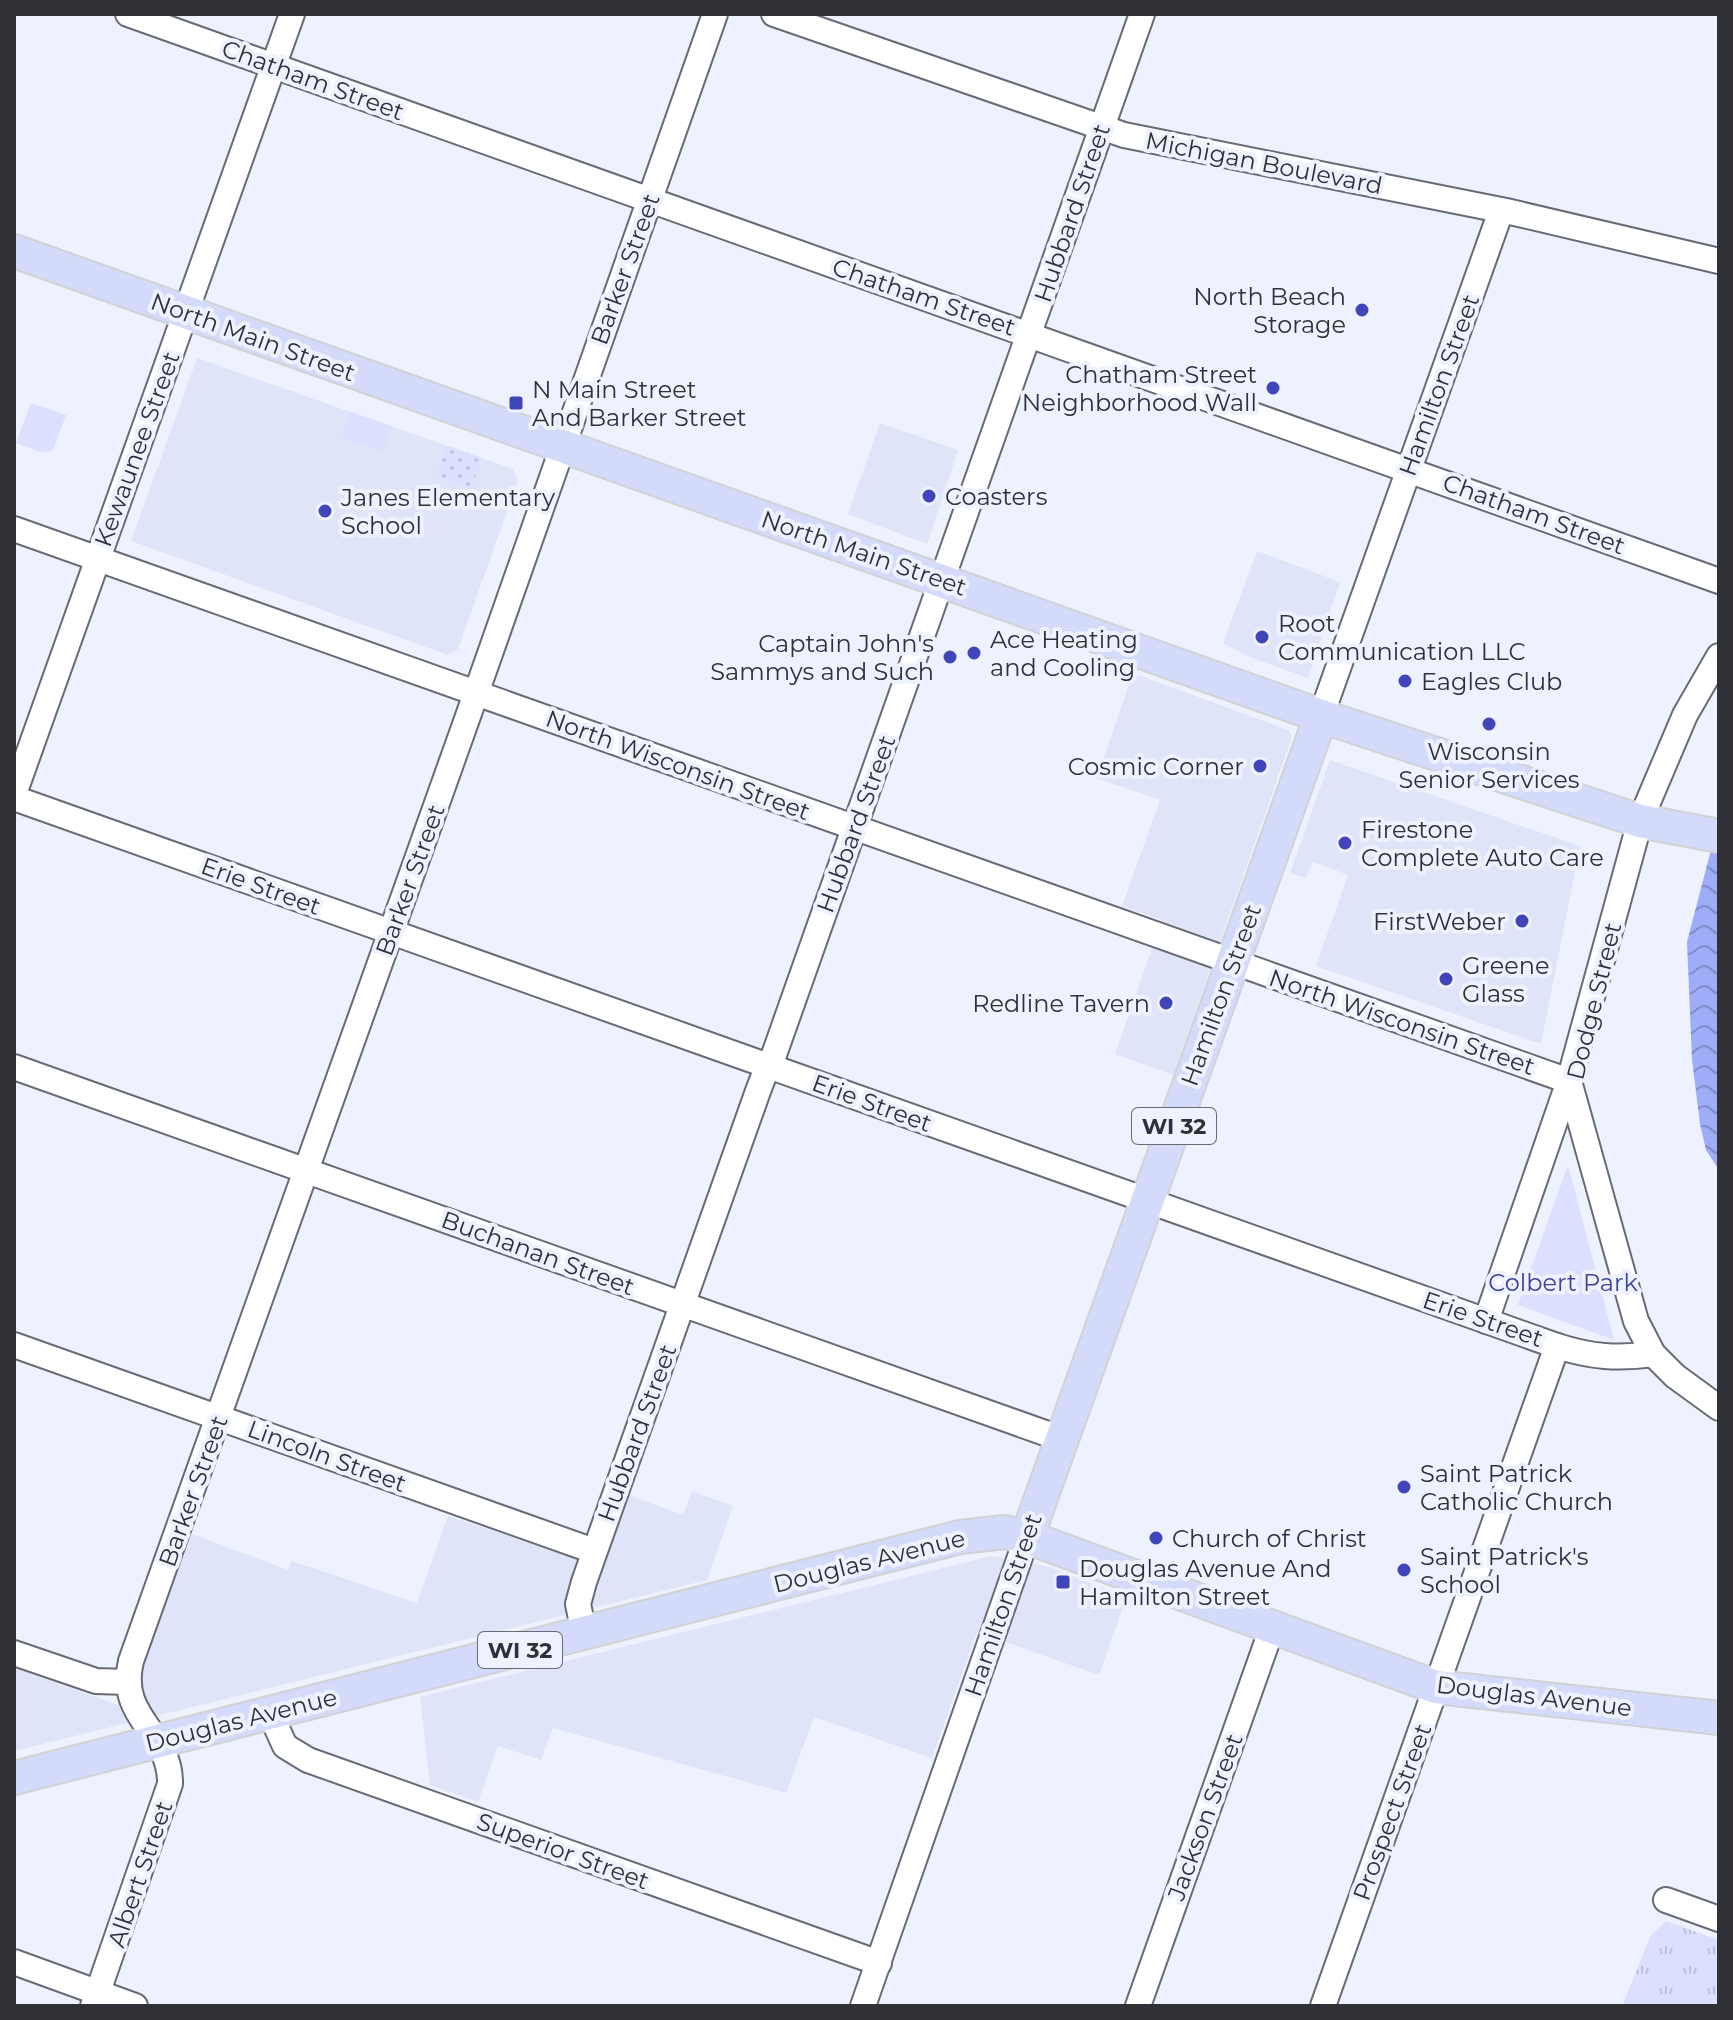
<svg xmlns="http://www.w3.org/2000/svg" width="1733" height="2020" font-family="Montserrat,sans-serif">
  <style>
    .built { fill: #dfe4f8 }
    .grass { fill: url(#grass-tufts) }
    .park { fill: #dae0fd }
    .garden { fill: url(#garden-dots) }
    .water { fill: url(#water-waves) }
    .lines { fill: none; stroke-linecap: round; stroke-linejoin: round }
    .minor-casing { stroke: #686b76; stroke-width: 28 }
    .major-casing { stroke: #d1d2d3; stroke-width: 36 }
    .minor { stroke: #fff; stroke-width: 24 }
    .major { stroke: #d4dbfa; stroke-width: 32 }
    .poi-dot { fill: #4045ba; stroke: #eef2ff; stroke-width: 3 }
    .labels { text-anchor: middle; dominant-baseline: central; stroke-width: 8; stroke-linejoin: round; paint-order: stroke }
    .shield { fill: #eef2ff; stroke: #696b72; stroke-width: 2 }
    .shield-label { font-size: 22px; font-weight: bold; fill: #303136 }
    .street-label { font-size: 24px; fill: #303136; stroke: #eef2ff }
    .poi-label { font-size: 24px; fill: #303136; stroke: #eef2ff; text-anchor: start }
    .park-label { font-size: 24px; fill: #3c449b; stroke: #eef2ff }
  </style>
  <defs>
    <pattern id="grass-tufts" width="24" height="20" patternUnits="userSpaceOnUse" patternTransform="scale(2)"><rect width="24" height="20" fill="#dae0fd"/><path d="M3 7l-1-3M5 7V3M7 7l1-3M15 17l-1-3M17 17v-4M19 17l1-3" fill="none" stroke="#bbc1d9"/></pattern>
    <pattern id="garden-dots" width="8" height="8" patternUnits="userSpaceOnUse" patternTransform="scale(2)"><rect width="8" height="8" fill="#dae0fd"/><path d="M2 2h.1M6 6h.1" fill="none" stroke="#bbc1d9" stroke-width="1.8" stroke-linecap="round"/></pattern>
    <pattern id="water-waves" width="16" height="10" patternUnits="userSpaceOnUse" patternTransform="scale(2)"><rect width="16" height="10" fill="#9eadf8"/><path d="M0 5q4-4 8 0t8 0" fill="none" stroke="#818dca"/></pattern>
  </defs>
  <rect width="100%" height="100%" fill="#eef2ff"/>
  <!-- built -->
  <g class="built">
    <polygon points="197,358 513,469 518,481 458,649 448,655 131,541"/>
    <polygon points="880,423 958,450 927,544 848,514"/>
    <polygon points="1257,551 1340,582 1308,678 1247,656 1223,643"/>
    <polygon points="1133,673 1288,730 1292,737 1173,1075 1115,1054 1162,920 1122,906 1160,800 1097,778"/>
    <polygon points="1330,760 1580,846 1541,1044 1316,966 1348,875 1313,862 1306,878 1290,873"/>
    <polygon points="692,1491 733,1506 707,1580 14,1751 14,1668 127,1708 192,1534 288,1570 292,1561 417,1603 448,1516 603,1567 628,1495 683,1515"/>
    <polygon points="992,1556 1045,1566 1127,1596 1099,1675 977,1632 932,1758 814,1717 786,1793 553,1728 541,1760 498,1746 478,1802 430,1785 420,1697"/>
  </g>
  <!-- grass -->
  <polygon class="grass" points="1666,1921 1719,1940 1719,2006 1622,2006 1651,1935"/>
  <!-- park -->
  <g class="park">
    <polygon points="31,403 66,415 53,450 43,453 16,443"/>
    <polygon points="351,412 392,426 383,451 342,437"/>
    <polygon points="1568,1165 1614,1340 1518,1305"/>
  </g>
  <!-- garden -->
  <polygon class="garden" points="447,446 482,458 471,488 437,475"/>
  <!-- water -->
  <polygon class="water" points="1719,819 1719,1170 1706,1150 1700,1124 1692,1060 1687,942"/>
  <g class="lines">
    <defs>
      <g id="minor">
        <polyline points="128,14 1719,581"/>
        <polyline points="774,14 1124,135 1506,211 1719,261"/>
        <polyline points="14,529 1569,1081"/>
        <polyline points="1321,716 1501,211"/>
        <polyline points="14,794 292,14"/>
        <path d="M 14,798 L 1557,1346 C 1591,1357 1618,1359 1653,1354"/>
        <polyline points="14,1067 1062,1439"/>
        <polyline points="1569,1081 1636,1321 1653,1354 1675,1376 1719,1408"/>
        <polyline points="1486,1321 1569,1081 1640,821 1685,715 1719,656"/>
        <polyline points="14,1345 594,1551"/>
        <polyline points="584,1633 578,1604 584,1582 758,1091 766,1070 770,1066 1142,14"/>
        <polyline points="14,1653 96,1681 128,1682"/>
        <polyline points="270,1713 285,1746 308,1760 879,1963"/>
        <polyline points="1666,1900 1719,1919"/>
        <polyline points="14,1962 135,2006"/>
        <path d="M 93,2006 L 170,1784 C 171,1731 117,1719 131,1661 L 467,719 L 715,14"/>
        <polyline points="863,2006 1027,1537"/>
        <polyline points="1138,2006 1272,1628"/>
        <polyline points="1323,2006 1557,1346"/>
      </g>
      <g id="major">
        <polyline points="14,251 1321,716 1640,821 1719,836"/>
        <polyline points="1027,1537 1321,716"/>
        <polyline points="14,1778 960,1537 1004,1532 1027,1537 1436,1687 1719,1718"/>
      </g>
    </defs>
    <!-- minor casing -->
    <use href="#minor" class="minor-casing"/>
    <!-- major casing -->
    <use href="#major" class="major-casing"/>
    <!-- minor -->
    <use href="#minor" class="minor"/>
    <!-- major -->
    <use href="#major" class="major"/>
  </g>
  <!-- markers -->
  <g class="poi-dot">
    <circle cx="1362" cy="310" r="8"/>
    <circle cx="1273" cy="388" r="8"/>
    <rect x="508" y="395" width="16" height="16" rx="4"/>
    <circle cx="929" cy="496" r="8"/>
    <circle cx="325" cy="511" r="8"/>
    <circle cx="1262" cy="637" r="8"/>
    <circle cx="974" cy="653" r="8"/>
    <circle cx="950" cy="657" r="8"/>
    <circle cx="1405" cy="681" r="8"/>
    <circle cx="1489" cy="724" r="8"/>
    <circle cx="1260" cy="766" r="8"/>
    <circle cx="1345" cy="843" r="8"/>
    <circle cx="1522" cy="921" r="8"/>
    <circle cx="1446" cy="979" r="8"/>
    <circle cx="1166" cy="1003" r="8"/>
    <circle cx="1404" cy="1487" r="8"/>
    <circle cx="1156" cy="1538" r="8"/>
    <circle cx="1404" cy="1570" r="8"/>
    <rect x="1055" y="1574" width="16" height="16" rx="4"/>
  </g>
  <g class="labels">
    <!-- shield labels -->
    <g class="shield">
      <rect x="1132" y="1108" width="84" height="36" rx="6"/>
      <rect x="478" y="1632" width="84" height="36" rx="6"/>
    </g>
    <g class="shield-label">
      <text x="1174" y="1126">WI 32</text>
      <text x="520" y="1650">WI 32</text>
    </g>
    <!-- street labels -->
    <g class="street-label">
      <text transform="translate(313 80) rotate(20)">Chatham Street</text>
      <text transform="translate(1264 163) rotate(11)">Michigan Boulevard</text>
      <text transform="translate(1072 213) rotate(-71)">Hubbard Street</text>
      <text transform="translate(625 269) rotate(-70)">Barker Street</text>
      <text transform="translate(924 297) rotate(19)">Chatham Street</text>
      <text transform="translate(253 337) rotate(20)">North Main Street</text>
      <text transform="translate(1439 385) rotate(-70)">Hamilton Street</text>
      <text transform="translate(137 449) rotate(-70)">Kewaunee Street</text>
      <text transform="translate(1534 514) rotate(20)">Chatham Street</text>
      <text transform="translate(864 553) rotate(19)">North Main Street</text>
      <text transform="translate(678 765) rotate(20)">North Wisconsin Street</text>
      <text transform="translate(856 824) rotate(-70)">Hubbard Street</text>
      <text transform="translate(410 880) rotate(-70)">Barker Street</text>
      <text transform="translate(261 886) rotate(20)">Erie Street</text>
      <text transform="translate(1221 995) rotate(-70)">Hamilton Street</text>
      <text transform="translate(1594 1001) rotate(-76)">Dodge Street</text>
      <text transform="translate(1402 1022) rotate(19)">North Wisconsin Street</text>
      <text transform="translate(872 1103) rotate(20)">Erie Street</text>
      <text transform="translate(538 1253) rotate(20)">Buchanan Street</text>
      <text transform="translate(1483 1319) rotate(19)">Erie Street</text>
      <text transform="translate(637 1433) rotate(-70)">Hubbard Street</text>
      <text transform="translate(327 1456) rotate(20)">Lincoln Street</text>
      <text transform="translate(193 1491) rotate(-70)">Barker Street</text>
      <text transform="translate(869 1561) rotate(-14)">Douglas Avenue</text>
      <text transform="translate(1003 1605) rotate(-71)">Hamilton Street</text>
      <text transform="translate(1534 1696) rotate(7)">Douglas Avenue</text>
      <text transform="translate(241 1720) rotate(-14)">Douglas Avenue</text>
      <text transform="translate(1392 1812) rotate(-70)">Prospect Street</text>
      <text transform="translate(1205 1817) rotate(-70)">Jackson Street</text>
      <text transform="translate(563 1851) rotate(20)">Superior Street</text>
      <text transform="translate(140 1874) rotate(-71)">Albert Street</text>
    </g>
    <!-- poi labels -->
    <g class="poi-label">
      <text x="1346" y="296" text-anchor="end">North Beach<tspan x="1346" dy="28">Storage</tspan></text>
      <text x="1257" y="374" text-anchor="end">Chatham Street<tspan x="1257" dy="28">Neighborhood Wall</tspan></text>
      <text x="532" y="389">N Main Street<tspan x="532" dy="28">And Barker Street</tspan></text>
      <text x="945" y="496">Coasters</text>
      <text x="341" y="497">Janes Elementary<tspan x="341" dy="28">School</tspan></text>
      <text x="1278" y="623">Root<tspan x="1278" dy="28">Communication LLC</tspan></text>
      <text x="990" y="639">Ace Heating<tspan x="990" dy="28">and Cooling</tspan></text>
      <text x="934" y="643" text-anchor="end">Captain John's<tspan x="934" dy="28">Sammys and Such</tspan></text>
      <text x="1421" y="681">Eagles Club</text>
      <text x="1489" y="751" text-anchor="middle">Wisconsin<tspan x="1489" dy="28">Senior Services</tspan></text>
      <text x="1244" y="766" text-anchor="end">Cosmic Corner</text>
      <text x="1361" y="829">Firestone<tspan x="1361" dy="28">Complete Auto Care</tspan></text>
      <text x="1506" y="921" text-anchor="end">FirstWeber</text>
      <text x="1462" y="965">Greene<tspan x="1462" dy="28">Glass</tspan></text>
      <text x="1150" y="1003" text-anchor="end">Redline Tavern</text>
      <text x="1420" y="1473">Saint Patrick<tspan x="1420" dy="28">Catholic Church</tspan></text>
      <text x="1172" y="1538">Church of Christ</text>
      <text x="1420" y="1556">Saint Patrick's<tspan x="1420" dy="28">School</tspan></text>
      <text x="1079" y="1568">Douglas Avenue And<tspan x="1079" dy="28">Hamilton Street</tspan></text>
    </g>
    <!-- park labels -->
    <g class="park-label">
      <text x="1563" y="1282">Colbert Park</text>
    </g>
  </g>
  <!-- border -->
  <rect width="1733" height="2020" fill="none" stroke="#303136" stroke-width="32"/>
</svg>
